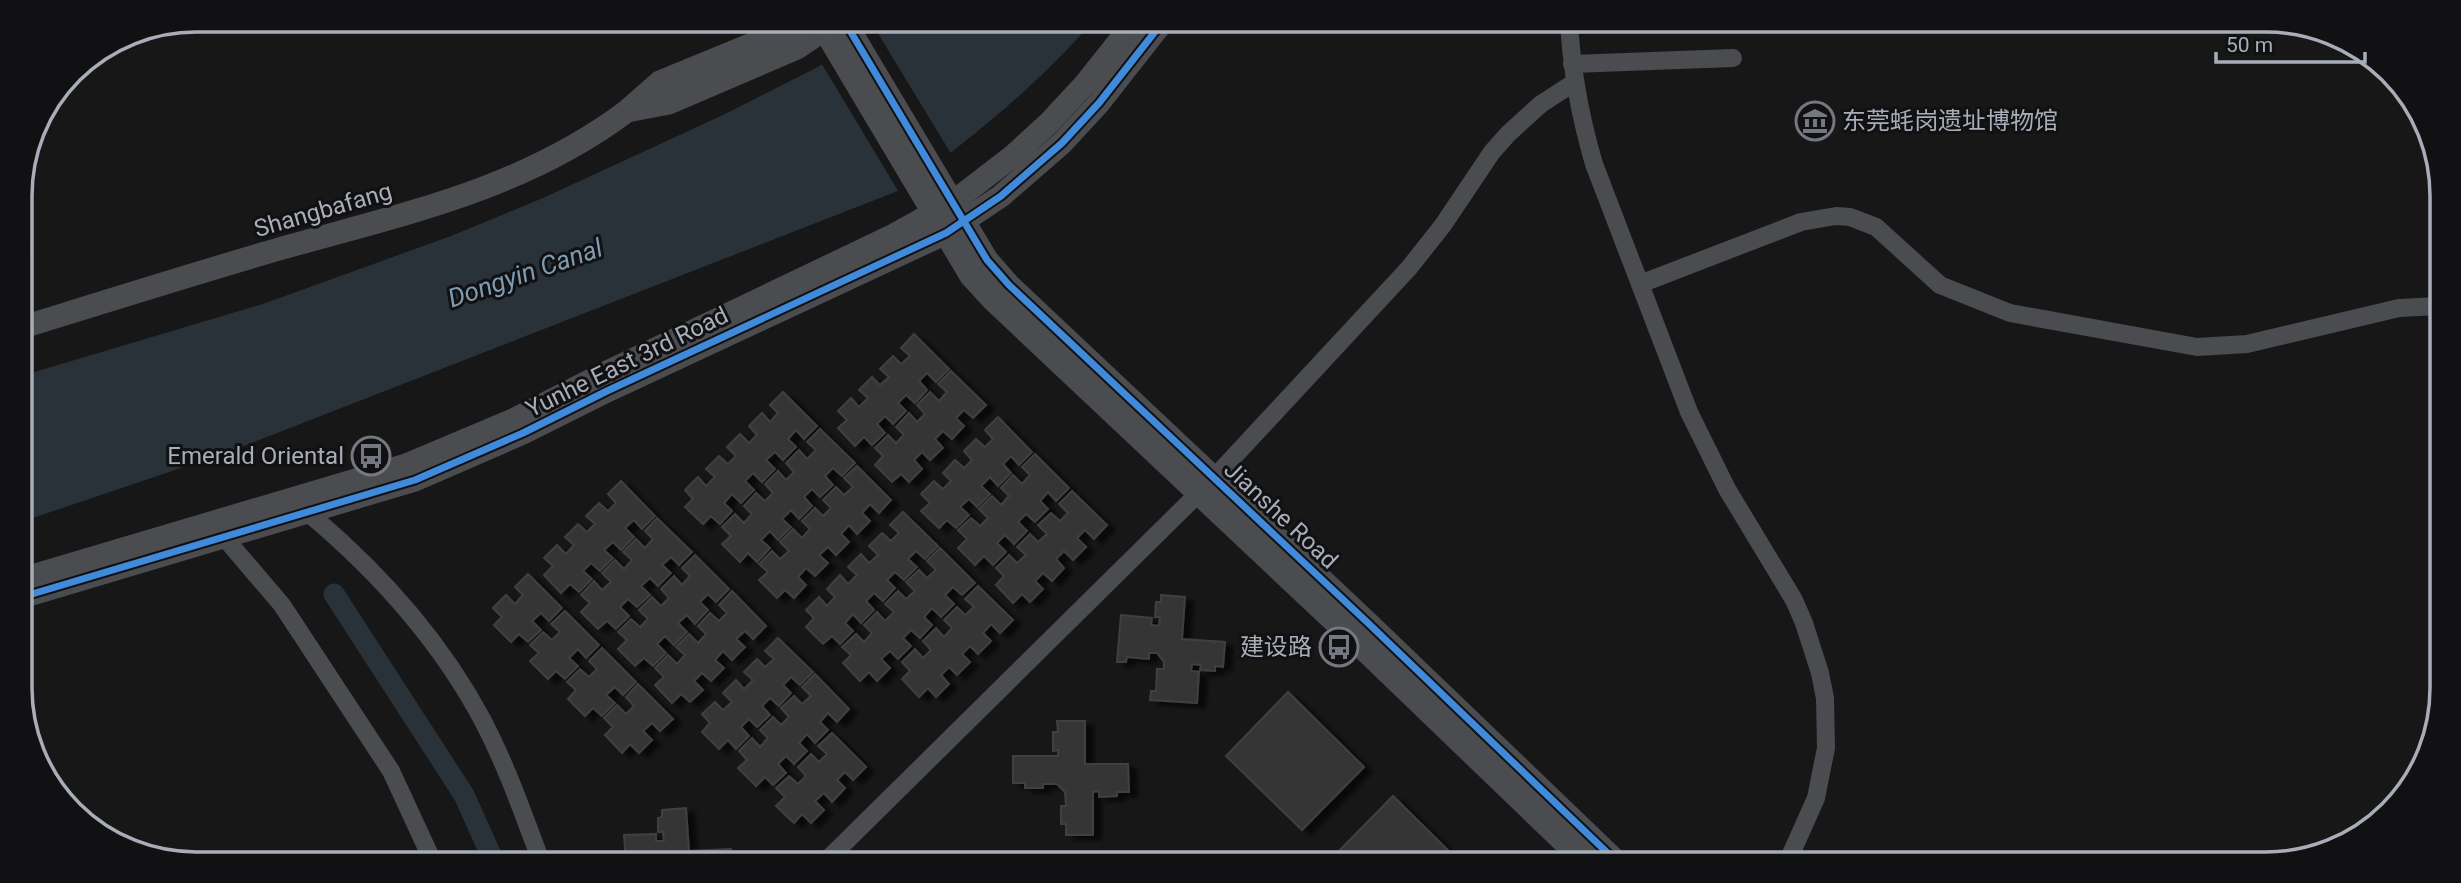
<svg xmlns="http://www.w3.org/2000/svg" width="2461" height="883" font-family="Roboto,'Noto Sans SC',sans-serif">
  <style>
    .water { fill: #2a3239 }
    .pier { fill: #171717 }
    .lines { fill: none; stroke-linecap: round; stroke-linejoin: round }
    .canal { stroke: #2a3239; stroke-width: 21 }
    .building { fill: #353536; stroke: #3f4043; stroke-width: 2; filter: url(#shadow) }
    .minor { stroke: #4b4c50; stroke-width: 18 }
    .tertiary { stroke: #4b4c50; stroke-width: 23 }
    .cycleway-casing { stroke: #111113; stroke-width: 11 }
    .cycleway { stroke: #408adc; stroke-width: 7 }
    .labels { text-anchor: middle; dominant-baseline: central; stroke-width: 6; stroke-linejoin: round; paint-order: stroke }
    .poi-label { font-size: 24px; fill: #a8adb8; stroke: #111113; text-anchor: end }
    .street-label { font-size: 24px; fill: #a8adb8; stroke: #111113 }
    .water-label { font-size: 26px; font-style: italic; fill: #7f9bb3; stroke: #111113 }
    .rim { fill: none; stroke: #a8adb8; stroke-width: 3.5 }
  </style>
  <defs>
    <filter id="shadow"><feDropShadow dx="8" dy="4.5" stdDeviation="2" flood-color="#0009"/></filter>
  </defs>
  <rect width="100%" height="100%" fill="#171717"/>
  <!-- water -->
  <path class="water" d="M 902,19 L 1095,19 C 1038,85 972,138 903,189 L 231,451 L 21,522 L 21,376 L 263,304 L 451,236 L 543,198 L 723,115 L 812,70 Z"/>
  <!-- pier -->
  <polygon class="pier" points="876,30 953,157 900,194 820,61"/>
  <g class="lines">
    <!-- canal -->
    <polyline class="canal" points="334,594 464,795 495,864"/>
  </g>
  <!-- building -->
  <g class="building">
    <polygon points="914,334 949,369 936,382 927,373 919,381 927,390 915,403 906,395 898,403 906,411 893,424 885,416 877,424 885,433 872,445 864,437 855,446 838,428 847,420 838,411 851,398 859,407 868,398 859,390 872,377 880,385 889,377 880,369 893,356 901,364 910,356 901,348"/>
    <polygon points="951,371 986,405 973,418 964,410 956,418 964,426 952,439 943,431 935,439 943,448 930,460 922,452 914,460 922,469 909,482 901,474 892,482 875,465 883,456 875,448 888,435 896,443 904,435 896,427 909,413 917,422 925,414 917,405 930,392 939,401 947,392 938,384"/>
    <polygon points="783,392 817,426 804,439 796,430 788,439 796,447 783,460 775,452 766,460 775,469 762,482 753,473 745,481 754,490 741,503 732,494 724,503 732,511 720,524 711,516 703,524 685,507 693,499 685,490 698,477 706,486 715,477 706,469 719,456 728,464 736,456 727,447 740,434 749,443 757,435 749,426 762,413 770,422 778,413 770,405"/>
    <polygon points="998,417 1032,452 1019,465 1011,456 1003,464 1011,473 998,486 990,477 981,486 990,494 977,507 969,499 960,507 969,515 956,528 947,520 939,528 921,511 930,503 921,494 934,481 943,489 951,481 943,473 955,460 964,468 972,460 964,451 976,439 985,447 993,439 985,430"/>
    <polygon points="820,429 855,463 842,476 833,468 825,476 833,485 820,497 812,489 804,497 812,506 799,519 791,510 782,519 791,527 778,540 770,531 761,540 770,548 757,562 748,553 740,562 722,544 731,536 722,527 735,514 744,523 752,514 744,506 756,493 765,501 773,493 765,484 778,471 786,480 794,472 786,463 799,450 807,459 816,450 807,442"/>
    <polygon points="1035,454 1069,488 1056,501 1048,492 1040,501 1048,509 1035,522 1026,514 1018,522 1027,531 1014,544 1005,535 997,543 1006,552 993,565 984,556 975,565 958,548 967,539 958,530 971,518 980,526 988,518 979,509 992,496 1001,505 1009,496 1001,488 1013,475 1022,484 1030,475 1022,467"/>
    <polygon points="857,466 891,500 879,513 870,504 862,513 870,521 857,534 849,525 841,534 849,542 836,555 828,547 819,555 828,563 815,576 806,568 798,577 806,585 794,598 785,590 777,598 759,580 768,572 759,564 772,551 780,559 789,551 780,542 793,529 802,538 810,529 802,521 815,508 823,516 831,508 823,500 836,487 844,495 853,487 844,478"/>
    <polygon points="621,481 655,516 642,529 634,520 625,528 634,537 621,550 613,542 604,550 613,558 600,571 591,563 583,571 592,579 579,592 570,584 561,593 544,575 553,566 544,558 557,545 566,554 574,545 565,537 578,524 587,532 595,524 586,516 599,503 608,511 616,503 608,494"/>
    <polygon points="1072,491 1107,525 1094,539 1085,530 1077,538 1086,547 1073,560 1064,551 1056,559 1064,568 1052,581 1043,573 1035,581 1043,589 1030,602 1022,594 1013,603 996,585 1004,576 996,568 1009,555 1017,563 1026,555 1017,547 1030,534 1038,542 1047,534 1038,525 1051,513 1060,521 1068,513 1059,504"/>
    <polygon points="903,512 938,546 925,559 916,551 908,559 917,567 904,580 895,572 887,580 895,588 883,601 874,593 866,601 874,610 861,623 853,614 845,623 853,631 840,644 832,636 823,644 806,627 814,618 806,610 819,597 827,606 835,597 827,589 840,575 848,584 857,575 848,567 861,554 869,563 878,555 869,546 882,533 891,541 899,533 890,525"/>
    <polygon points="657,518 692,552 679,565 671,557 662,565 671,573 658,586 650,578 641,586 650,595 637,607 628,599 620,607 629,616 616,629 607,621 598,629 581,612 590,603 581,595 594,581 602,590 611,582 602,573 615,560 624,569 632,560 623,552 636,539 645,548 653,539 645,531"/>
    <polygon points="940,548 975,583 962,595 953,587 945,595 954,604 941,617 932,608 924,617 932,625 920,638 911,630 903,638 911,646 898,659 890,651 881,659 890,668 877,681 869,672 860,681 843,663 851,655 842,647 856,634 864,642 872,633 864,625 877,612 885,621 894,612 885,604 898,591 906,599 915,591 906,582 919,570 927,578 936,570 927,561"/>
    <polygon points="695,555 729,589 716,602 708,594 700,602 708,610 695,624 687,615 678,623 687,632 674,645 665,636 657,644 666,653 653,666 644,658 635,666 618,649 627,640 618,632 631,619 640,627 648,619 639,610 652,597 661,606 669,598 661,589 674,576 682,585 690,576 682,568"/>
    <polygon points="528,574 562,608 549,621 541,613 532,621 541,630 528,642 519,634 511,642 494,625 502,617 493,608 506,595 515,604 523,595 515,587"/>
    <polygon points="978,586 1013,620 1000,633 991,624 983,633 991,641 978,654 970,646 962,654 970,662 957,675 949,667 941,675 949,684 936,697 928,688 919,697 902,679 910,671 902,662 915,649 923,658 931,650 923,641 936,628 944,637 952,628 944,620 957,607 965,615 974,607 965,599"/>
    <polygon points="732,591 766,626 753,639 745,631 736,639 745,647 732,660 723,651 715,660 724,668 711,681 702,673 694,681 703,690 690,702 681,694 672,703 655,685 664,677 655,668 668,655 677,664 685,655 676,647 689,634 698,643 706,634 698,626 710,613 719,621 727,613 719,605"/>
    <polygon points="1161,595 1185,597 1182,639 1225,642 1223,667 1215,666 1215,671 1200,670 1201,665 1192,664 1191,671 1199,672 1197,703 1150,700 1151,691 1156,691 1157,669 1164,669 1164,662 1157,653 1149,653 1149,659 1127,657 1126,662 1117,662 1121,615 1152,618 1151,625 1159,626 1160,617 1155,617 1156,602 1161,602"/>
    <polygon points="565,611 599,645 586,658 578,649 569,658 578,666 565,679 556,671 548,679 530,661 539,653 530,645 543,632 552,640 560,632 551,624"/>
    <polygon points="778,638 813,672 800,685 791,677 783,685 791,693 779,706 770,698 762,706 770,715 757,727 749,719 741,727 749,736 736,749 728,740 719,749 702,732 710,723 702,714 715,702 723,710 732,702 723,693 736,680 744,689 753,680 744,672 757,659 765,667 774,659 765,651"/>
    <polygon points="602,648 636,682 623,695 615,687 606,695 615,703 602,716 593,708 585,716 568,699 576,690 567,682 580,669 589,677 597,669 589,661"/>
    <polygon points="815,674 849,709 837,722 828,713 820,722 828,730 815,743 807,734 799,743 807,751 794,764 786,756 778,764 786,773 773,785 765,777 756,786 738,768 747,760 739,751 752,738 760,747 768,738 760,730 773,717 781,725 789,717 781,708 794,696 802,704 811,696 802,687"/>
    <polygon points="638,684 673,719 660,731 652,723 643,731 652,740 639,753 630,744 622,753 605,735 613,727 604,718 617,705 626,714 634,706 626,697"/>
    <polygon points="1288,692 1364,767 1302,830 1226,756"/>
    <polygon points="1057,721 1085,721 1085,764 1128,764 1129,792 1117,792 1117,796 1099,797 1099,791 1093,792 1093,835 1066,835 1066,824 1061,824 1061,806 1066,806 1065,792 1057,784 1043,784 1043,788 1025,788 1025,783 1013,783 1013,756 1058,756 1058,750 1053,751 1053,732 1058,732"/>
    <polygon points="832,733 866,767 853,780 845,772 837,780 845,788 832,802 824,793 815,801 824,810 811,823 802,814 794,823 776,806 785,797 776,788 789,776 798,784 806,776 798,767 811,754 819,762 827,754 818,746"/>
    <polygon points="1393,796 1462,864 1335,864 1331,859"/>
    <polygon points="686,808 689,851 731,849 732,864 626,864 624,835 656,834 656,841 664,841 663,832 658,832 658,818 662,817 662,810"/>
    <rect x="923" y="858" width="28" height="6"/>
  </g>
  <g class="lines">
    <!-- minor -->
    <g class="minor">
      <path d="M 1569,19 C 1571,69 1580,116 1594,164 L 1689,412 L 1727,489 L 1794,600 L 1804,623 L 1820,673 L 1825,698 L 1826,748 L 1816,798 L 1787,863"/>
      <polyline points="1572,64 1733,58"/>
      <polyline points="1640,284 1801,222 1836,216 1850,217 1876,227 1940,285 2010,313 2197,347 2247,344 2399,308 2438,306"/>
      <path d="M 306,511 C 378,571 439,638 483,721 C 507,767 524,816 542,864"/>
      <polyline points="218,530 282,605 391,771 434,864"/>
      <polyline points="823,864 1214,478 1409,268 1443,225 1492,152 1508,134 1541,104 1575,82"/>
    </g>
    <!-- tertiary -->
    <g class="tertiary">
      <polyline points="800,19 784,31 660,82 627,111 669,103 797,48 837,21"/>
      <polyline points="818,19 971,276 993,300 1353,639 1587,864"/>
      <polyline points="843,19 987,260 1009,285 1368,623 1619,864"/>
      <path d="M 20,328 C 107,301 193,274 279,249 C 402,214 522,190 627,111"/>
      <polyline points="22,579 406,465 515,419 599,376 892,236 953,202 1014,155 1049,123 1086,83 1137,19"/>
      <polyline points="22,597 415,480 523,433 607,391 946,233 1001,196 1062,143 1099,103 1165,19"/>
    </g>
    <defs>
      <g id="cycleway">
        <polyline points="843,19 987,260 1009,285 1368,623 1619,864"/>
        <polyline points="22,597 415,480 523,433 607,391 946,233 1001,196 1062,143 1099,103 1165,19"/>
      </g>
    </defs>
    <!-- cycleway casing -->
    <use href="#cycleway" class="cycleway-casing"/>
    <!-- cycleway -->
    <use href="#cycleway" class="cycleway"/>
  </g>
  <!-- icons -->
  <defs>
    <symbol id="museum-ring" viewBox="-11 -11 22 22"><circle r="9.5" fill="#111113" stroke="#757880" stroke-width="1.5"/><path d="M0-6L6-3V-2H-6V-3ZM-5-1h2V3h-2ZM-1-1h2V3h-2ZM3-1h2V3H3ZM-6 4H6V6H-6Z" fill="#757880"/></symbol>
    <symbol id="bus-ring" viewBox="-11 -11 22 22"><circle r="9.5" fill="#111113" stroke="#757880" stroke-width="1.5"/><path d="M-5-6H5V4H4V6H2V4H-2V6H-4V4H-5ZM-3.5-4V0h7V-4ZM-3.5 1.2v1.5H-2V1.2ZM2 1.2v1.5H3.5V1.2Z" fill="#757880"/></symbol>
  </defs>
  <g fill-rule="evenodd">
    <use href="#museum-ring" x="1793" y="99" width="44" height="44"/>
    <use href="#bus-ring" x="349" y="434" width="44" height="44"/>
    <use href="#bus-ring" x="1317" y="625" width="44" height="44"/>
  </g>
  <g class="labels">
    <!-- poi labels -->
    <g class="poi-label">
      <text x="1842" y="121" text-anchor="start">东莞蚝岗遗址博物馆</text>
      <text x="344" y="456">Emerald Oriental</text>
      <text x="1312" y="647">建设路</text>
    </g>
    <!-- street labels -->
    <g class="street-label">
      <text transform="translate(323 210) rotate(-16)">Shangbafang</text>
      <text transform="translate(627 362) rotate(-26)">Yunhe East 3rd Road</text>
      <text transform="translate(1281 515) rotate(43)">Jianshe Road</text>
    </g>
    <!-- water labels -->
    <g class="water-label">
      <text transform="translate(525 273) rotate(-19)">Dongyin Canal</text>
    </g>
  </g>
  <!-- crop -->
  <path d="M0 0H2461V883H0ZM196 32H2266A164 164 0 0 1 2430 196V688A164 164 0 0 1 2266 852H196A164 164 0 0 1 32 688V196A164 164 0 0 1 196 32Z" fill="#111113" fill-rule="evenodd"/>
  <path class="rim" d="M196 32H2266A164 164 0 0 1 2430 196V688A164 164 0 0 1 2266 852H196A164 164 0 0 1 32 688V196A164 164 0 0 1 196 32Z"/>
  <!-- scale -->
  <path d="M2216 52v10h149v-10" fill="none" stroke="#a8adb8" stroke-width="3.5"/>
  <text x="2226" y="52" font-size="21" fill="#a8adb8" stroke="#111113" stroke-width="5" paint-order="stroke">50 m</text>
</svg>
